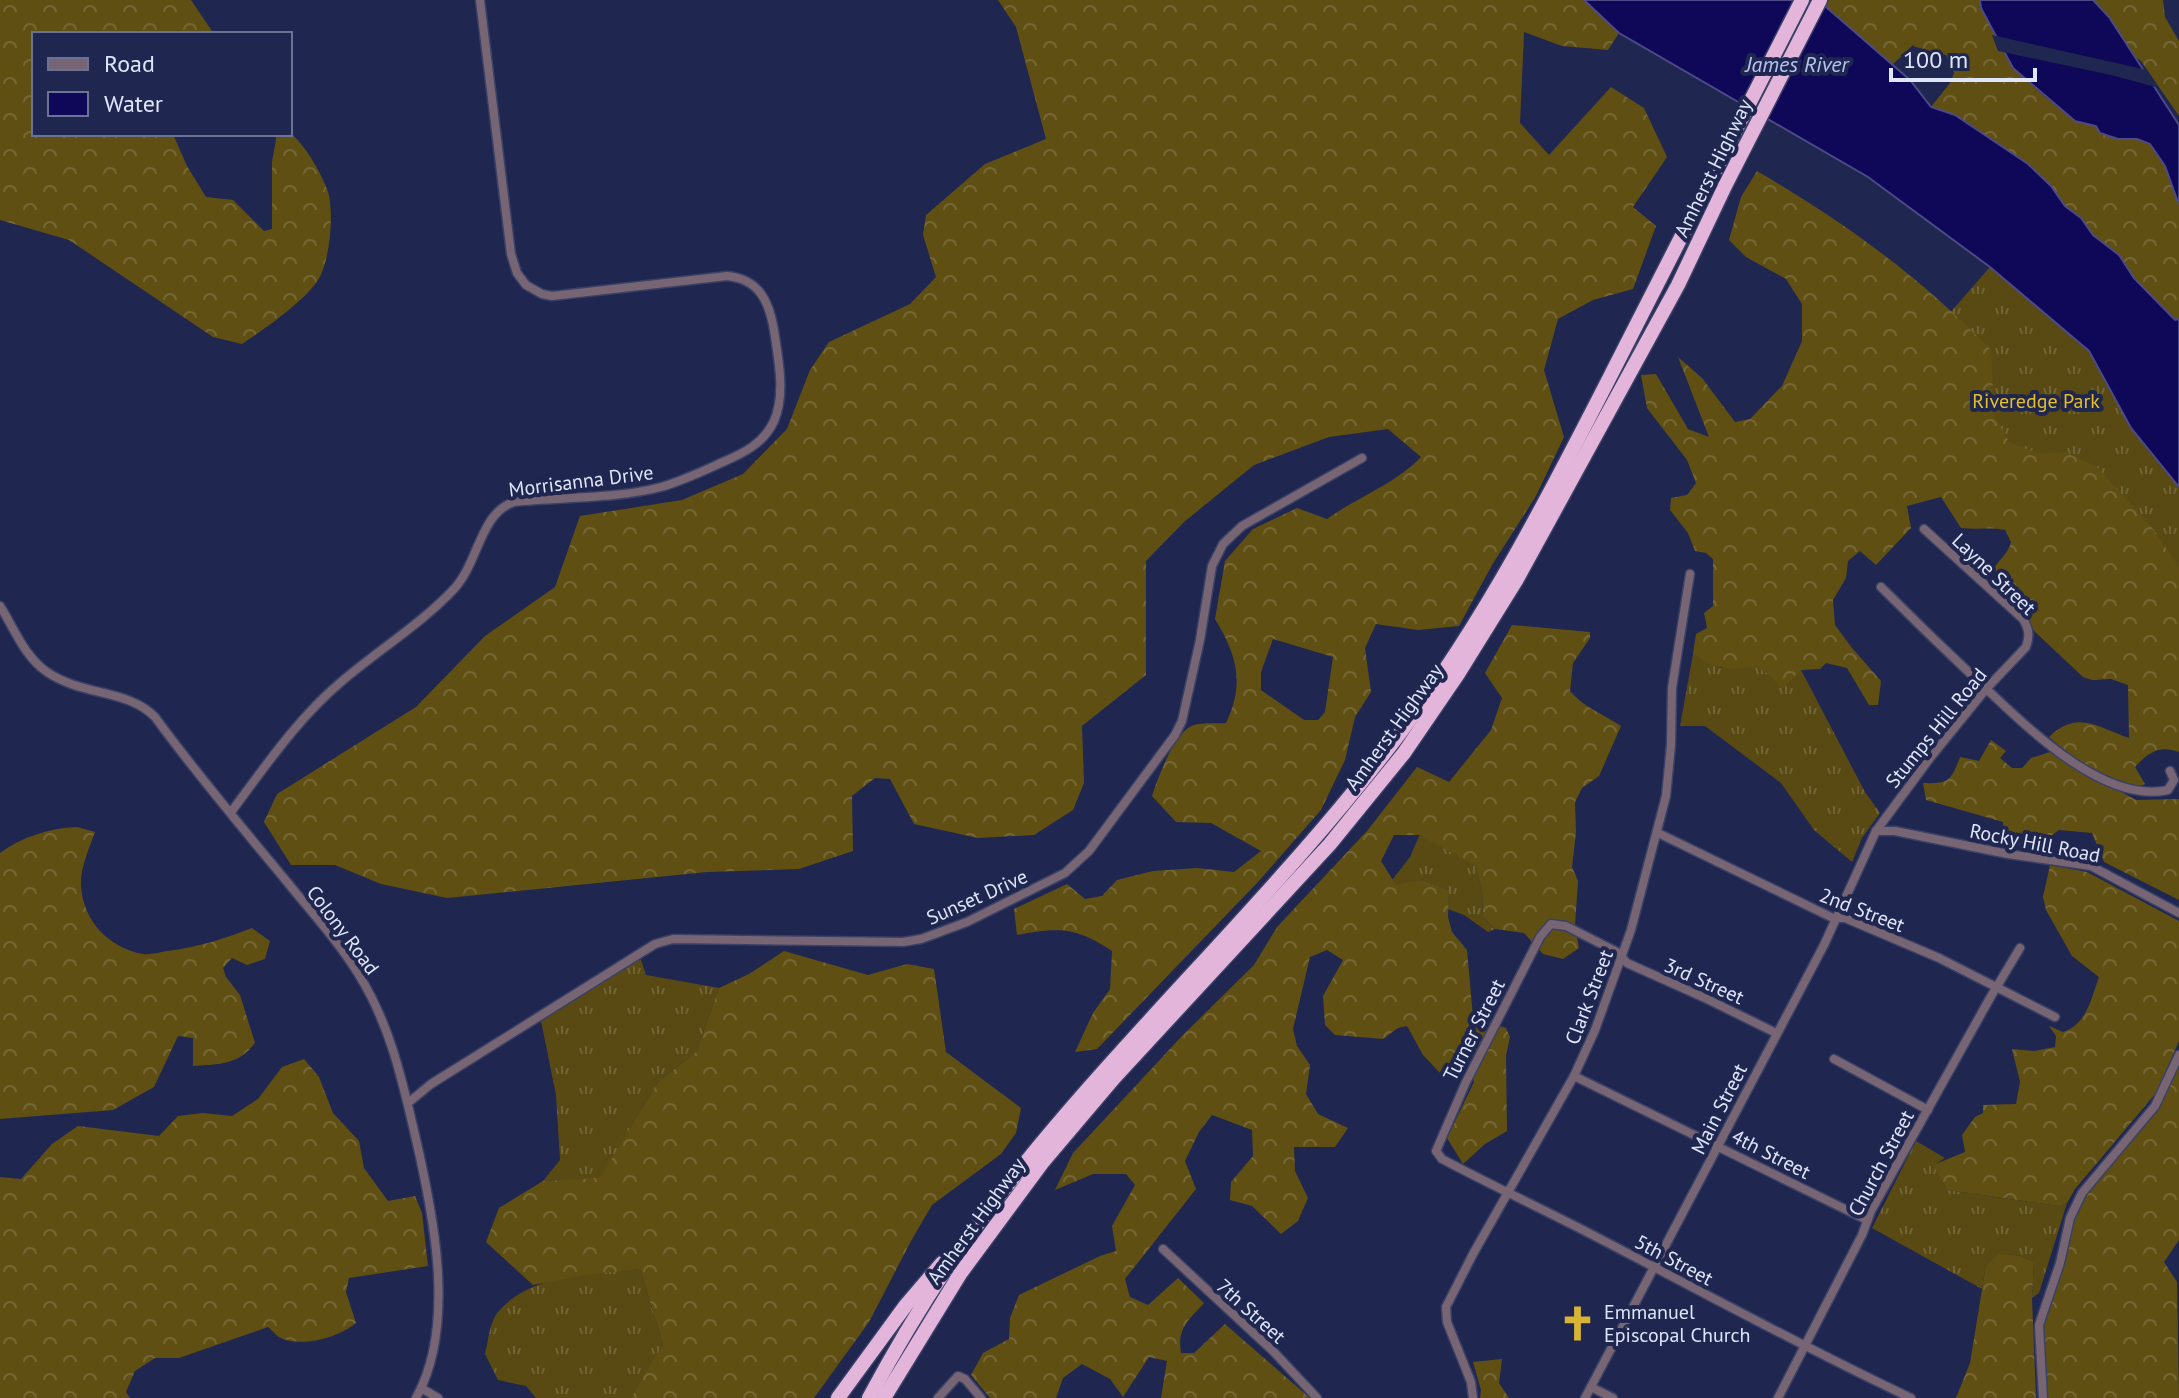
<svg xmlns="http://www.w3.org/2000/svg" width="2179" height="1398" font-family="'PT Sans',sans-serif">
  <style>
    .grass { fill: url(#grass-tufts) }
    .forest { fill: url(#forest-crowns); fill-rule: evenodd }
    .water { fill: #0f0757; stroke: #4d4a88; stroke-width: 2 }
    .pier { fill: #1f264f }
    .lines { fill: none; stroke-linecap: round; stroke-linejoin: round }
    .minor-casing { stroke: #3a4167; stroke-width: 11 }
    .motorway-casing { stroke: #3a4167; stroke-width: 17 }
    .minor { stroke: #786574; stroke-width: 8 }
    .motorway { stroke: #e4b5db; stroke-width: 14 }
    .labels { text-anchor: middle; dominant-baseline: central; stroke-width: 8; stroke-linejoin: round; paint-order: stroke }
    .street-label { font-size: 20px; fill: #dfe5fa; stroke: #1f264f }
    .park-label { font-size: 20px; fill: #e8c021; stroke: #1f264f }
    .poi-label { font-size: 20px; fill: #dfe5fa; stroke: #1f264f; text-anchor: start }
    .water-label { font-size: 22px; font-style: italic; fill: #b7c3f0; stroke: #1f264f }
  </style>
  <defs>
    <pattern id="grass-tufts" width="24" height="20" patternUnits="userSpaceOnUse" patternTransform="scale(2)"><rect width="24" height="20" fill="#594a14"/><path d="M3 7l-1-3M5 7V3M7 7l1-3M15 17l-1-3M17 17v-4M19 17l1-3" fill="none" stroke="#706437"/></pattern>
    <pattern id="forest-crowns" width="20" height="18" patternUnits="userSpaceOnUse" patternTransform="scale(2)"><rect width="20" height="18" fill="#604f13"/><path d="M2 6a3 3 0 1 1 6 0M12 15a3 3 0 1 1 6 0" fill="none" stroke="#766836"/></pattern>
  </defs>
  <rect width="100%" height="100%" fill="#1f264f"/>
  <!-- grass -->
  <g class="grass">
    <polygon points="1990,267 2089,351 2131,428 2179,487 2179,667 1908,361"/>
    <polygon points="1693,654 1720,668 1759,667 1769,674 1801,670 1865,792 1880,813 1862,838 1852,862 1814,830 1781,783 1705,726 1680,726"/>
    <polygon points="1420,834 1475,866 1482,889 1483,917 1495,929 1488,932 1464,915 1448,909 1449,890 1423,880 1396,886 1392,880 1410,857"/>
    <polygon points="640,957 646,975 719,988 696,1052 658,1082 600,1179 543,1181 560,1160 556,1095 541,1021"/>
    <polygon points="1916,1141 1945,1158 1934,1165 1948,1190 2059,1206 2067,1203 2039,1293 2032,1298 2034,1262 2021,1256 1999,1253 1986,1265 1982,1289 1872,1228"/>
    <path d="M 640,1269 L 663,1344 L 634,1396 L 631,1398 L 536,1398 L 526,1386 L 498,1380 L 485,1354 C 488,1342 490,1321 498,1312 C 531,1273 593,1274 640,1269 Z"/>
  </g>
  <!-- forest -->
  <g class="forest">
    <path d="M 0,0 L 191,0 L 214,34 L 34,34 L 34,134 L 173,134 L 187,166 L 206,197 L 233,200 L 264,231 L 272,229 L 272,162 L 277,134 L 290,132 C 306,147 319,169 327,189 C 335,209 330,262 318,280 C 305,301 263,330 242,344 L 213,337 L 69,240 L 0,220 Z"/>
    <path d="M 998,0 L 1584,0 L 1619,33 L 1608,50 L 1562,46 L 1524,32 L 1520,123 L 1549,155 L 1611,87 L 1644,108 L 1667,157 L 1633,207 L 1656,226 L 1633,289 L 1593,300 L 1558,319 L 1544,370 L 1564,437 L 1536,496 L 1492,565 L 1459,626 L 1418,630 L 1376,624 L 1365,648 L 1371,692 L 1355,717 L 1345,760 L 1321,810 L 1258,882 L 1097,1049 L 1075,1052 L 1093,1013 L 1110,989 L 1112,951 C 1076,927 1059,927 1017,935 L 1014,909 L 1067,884 L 1085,899 L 1102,896 L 1117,880 L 1153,871 L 1197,868 L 1234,872 L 1261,851 L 1211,823 L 1176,822 L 1152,796 C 1158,778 1172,739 1188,728 C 1197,721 1214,724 1226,723 C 1245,684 1237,655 1215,619 L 1225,561 L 1253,529 L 1297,508 L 1327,519 C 1358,497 1395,484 1421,457 L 1388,429 L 1329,437 L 1254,465 L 1184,522 L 1146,561 L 1146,675 L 1082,726 L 1084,783 L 1073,810 L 1034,835 L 978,838 L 914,824 L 890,779 L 875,778 L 852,796 L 853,851 L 799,869 L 707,872 L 447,898 L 381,884 L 335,865 L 291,865 L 264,822 L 277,794 L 416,707 L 485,636 L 555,587 L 580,516 L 682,500 L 743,474 L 787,429 L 810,370 L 829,342 L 910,304 L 936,277 L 923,235 L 926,215 L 985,164 L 1046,139 L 1016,27 ZM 1273,639 L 1333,657 L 1325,712 L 1318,720 L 1304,720 L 1261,690 L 1261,672 Z"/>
    <polygon points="1828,0 1980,0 1981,8 2013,68 2045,97 2075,121 2096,126 2118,139 2137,139 2150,144 2165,166 2179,205 2179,319 2175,320 2134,278 2119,255 2093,235 2081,218 2065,206 2051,186 2028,164 1955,115 1931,107 1950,83 1954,73 1946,55 1912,46 1892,65 1825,5"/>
    <polygon points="2083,0 2163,0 2165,17 2179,41 2179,116 2141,61 2114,42"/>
    <path d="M 1757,171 C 1846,223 1919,276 1991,350 L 1994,415 L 2009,442 L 2040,454 L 2065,452 L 2097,467 L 2153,529 L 2179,567 L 2179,752 C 2159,745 2149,752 2135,767 L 2145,784 L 2139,787 C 2104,777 2075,761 2049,737 C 2078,709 2098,728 2129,738 L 2128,685 L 2111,679 L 2092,680 L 2083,677 L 2033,630 L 1993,570 C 1999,559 2008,554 2011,542 L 2005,530 C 1989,527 1976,530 1961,528 L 1941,497 L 1907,506 L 1911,528 L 1876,565 L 1860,551 L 1848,561 L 1846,578 L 1833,600 L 1835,625 L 1852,648 L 1881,681 L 1878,705 L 1869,705 L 1847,668 L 1826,663 L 1820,669 L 1801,670 L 1782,689 C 1757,658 1758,671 1724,668 C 1713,667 1702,659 1693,654 L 1696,634 L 1707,628 L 1704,613 L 1713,606 L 1713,559 L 1706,553 L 1695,551 L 1688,533 L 1670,510 L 1671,498 L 1687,495 L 1696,483 L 1687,460 L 1647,408 L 1641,375 L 1656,374 L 1688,429 L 1709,437 L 1678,357 L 1702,378 L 1735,422 L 1750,419 L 1782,386 L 1802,341 L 1802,304 L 1786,279 L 1746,257 L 1729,240 L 1741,197 Z"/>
    <path d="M 1512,625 L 1590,632 L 1590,638 L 1573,663 L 1570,691 C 1583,707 1603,714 1621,726 L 1599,776 L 1582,788 L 1575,802 L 1576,832 L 1572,867 L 1578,881 L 1575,925 L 1579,948 L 1563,959 L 1543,954 L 1524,933 L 1495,929 L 1483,917 L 1482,889 L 1475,866 L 1420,835 L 1394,835 L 1381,861 L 1396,885 L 1423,880 L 1449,890 L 1448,917 L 1452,932 L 1467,950 L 1473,1017 L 1506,1028 L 1510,1037 L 1506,1056 L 1507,1131 L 1485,1144 L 1463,1164 L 1447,1138 L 1474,1082 L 1468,1059 L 1441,1074 L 1423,1055 L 1407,1026 L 1398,1028 L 1383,1039 L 1335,1035 L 1325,1025 L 1323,996 L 1343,960 L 1327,950 L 1310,957 L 1293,1029 L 1297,1046 L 1310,1065 L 1306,1094 L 1318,1114 L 1348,1128 L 1335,1147 L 1294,1147 L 1295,1171 L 1308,1198 L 1298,1221 L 1281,1234 L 1252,1206 L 1230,1200 L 1231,1182 L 1253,1156 L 1252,1130 L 1212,1115 L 1199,1132 L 1185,1161 L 1196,1189 L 1125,1279 L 1130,1297 L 1148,1305 L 1178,1278 L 1204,1303 C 1188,1321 1177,1328 1181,1353 L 1194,1353 L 1225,1324 L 1310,1398 L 1161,1398 L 1167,1361 L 1149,1357 L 1123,1397 L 1110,1379 L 1082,1364 L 1063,1378 L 1056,1398 L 990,1398 L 971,1375 L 983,1353 L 1009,1339 L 1010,1318 L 1019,1295 L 1100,1256 L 1116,1251 L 1112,1226 L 1135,1185 L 1126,1174 L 1093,1174 L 1055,1190 L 1073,1153 L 1182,1036 L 1254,965 L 1277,927 L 1367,831 L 1417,767 L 1449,782 L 1491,730 L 1502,698 L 1485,673 Z"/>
    <path d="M 1991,740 L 2006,751 L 2000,758 L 2012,768 L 2022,768 L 2031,758 L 2050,752 L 2136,800 L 2179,799 L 2179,900 L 2104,862 L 2092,833 L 2059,830 L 2034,848 L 2002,842 L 2003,822 L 1926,800 L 1923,783 C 1949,784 1951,781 1960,757 L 1979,761 Z"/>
    <path d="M 77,827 L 95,832 C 89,849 80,868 81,886 C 83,921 109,948 143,954 C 151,955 160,952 168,951 C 199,947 223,939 252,928 L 270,941 L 265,959 L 247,965 L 232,958 L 223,968 L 226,977 L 240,995 L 255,1043 C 239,1065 219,1064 193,1066 L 193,1038 L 178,1036 L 154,1087 L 113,1110 L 0,1119 L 0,853 C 22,837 49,828 77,827 Z"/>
    <path d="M 2050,865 L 2087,872 L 2179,921 L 2179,1041 L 2156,1093 L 2075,1189 L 2067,1203 L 2059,1206 L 1948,1190 L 1933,1165 L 1965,1152 L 1962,1135 L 1975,1117 L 1983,1113 L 1983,1105 L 2016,1104 L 2020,1082 L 2012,1049 L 2034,1051 L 2055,1047 L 2056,1036 L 2049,1026 L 2063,1032 C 2087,1024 2091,999 2099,977 L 2072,956 L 2046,910 L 2043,897 Z"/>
    <polygon points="784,951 868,975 907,964 934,969 946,1052 1021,1108 1016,1133 1001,1154 932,1205 911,1241 869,1322 814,1398 631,1398 663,1344 640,1269 583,1275 533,1285 486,1242 499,1208 543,1181 600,1178 658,1082 696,1052 719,988 749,974"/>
    <path d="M 304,1059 L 319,1077 L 333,1113 L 359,1141 L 364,1168 L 388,1201 L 415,1196 L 422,1213 L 428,1266 L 349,1278 L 346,1292 L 356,1323 C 339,1337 305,1347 283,1339 C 277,1337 273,1331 268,1327 L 179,1358 L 155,1358 L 135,1371 L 126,1392 L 130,1398 L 0,1398 L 0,1177 L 21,1179 L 52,1144 L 78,1126 L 159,1136 L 178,1116 L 203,1113 L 232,1116 L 258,1099 L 282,1067 Z"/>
    <polygon points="2179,1066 2179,1240 2164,1262 2177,1282 2179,1398 2047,1398 2043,1325 2064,1264 2075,1219 2086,1195 2159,1109"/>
    <polygon points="1999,1253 2021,1256 2034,1262 2032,1298 2036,1398 1956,1398 1970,1363 1986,1265"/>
    <polygon points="1502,1359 1499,1383 1509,1398 1480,1398 1481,1390 1473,1362"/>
  </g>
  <!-- water -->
  <g class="water">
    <polygon points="1584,0 1818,0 1910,80 1931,107 1955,115 2028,164 2051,186 2065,206 2081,218 2093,235 2119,255 2134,278 2175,320 2179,319 2179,487 2131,428 2089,351 1990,267 1868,177 1619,33"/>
    <polygon points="1980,0 2093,0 2109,17 2179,125 2179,205 2165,166 2150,144 2137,139 2118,139 2100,133 2096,126 2075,121 2013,68 1981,8"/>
  </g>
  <!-- pier -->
  <polygon class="pier" points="1992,35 2147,70 2159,88 2111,75 1998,51"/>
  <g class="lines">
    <defs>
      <g id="minor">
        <path d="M 1881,587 C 1913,619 1945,650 1978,681 C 2022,722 2102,805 2168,790 L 2174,780 L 2170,771"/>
        <path d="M 0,606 C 14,628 24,656 47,672 C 82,696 128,689 155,717 C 198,776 246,832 292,888 C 315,916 340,944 359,975 C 390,1025 402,1079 415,1135 C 433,1212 457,1325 416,1398"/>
        <path d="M 231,812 C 264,768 298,718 341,682 C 377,651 421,624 454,589 C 479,562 480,513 514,502 C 561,497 616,499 661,487 C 682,481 703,471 723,462 C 744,453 764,443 774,421 C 786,394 778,358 774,330 C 769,301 759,279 727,276 L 552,296 L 542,294 L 526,285 L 517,273 L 511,254 L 480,0"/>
        <polyline points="1876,831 1895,831 2008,854 2091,866 2179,913"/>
        <polyline points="1658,833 1833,918 1845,918 1939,958 2055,1017"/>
        <path d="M 1776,1033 L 1705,998 L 1627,963 L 1617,952 L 1566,926 L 1551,924 L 1540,937 L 1466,1082 L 1436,1151 L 1442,1159 C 1487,1183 1534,1205 1579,1228 C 1690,1285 1798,1345 1911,1398"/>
        <polyline points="1834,1059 1928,1110"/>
        <polyline points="1574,1076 1867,1220"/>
        <polyline points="408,1103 431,1084 655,944 673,939 903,942 921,939 967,922 1065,873 1089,851 1175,735 1182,721 1200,640 1212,566 1223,544 1242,526 1362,458"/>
        <polyline points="1163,1249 1273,1351 1317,1398"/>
        <polyline points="1591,1387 1613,1398"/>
        <polyline points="421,1388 438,1398"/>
        <polyline points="938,1398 958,1376 965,1379 981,1398"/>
        <polyline points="1473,1398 1471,1382 1447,1322 1446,1307 1473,1254 1574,1076 1595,1030 1631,930 1666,796 1671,745 1672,688 1690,574"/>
        <path d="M 1585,1398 L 1824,945 L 1876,831 L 1930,758 L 1986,689 L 2026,647 C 2030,636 2029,629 2023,619 L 1924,529"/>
        <polyline points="1778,1398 1862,1235 1871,1211 1990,998 2020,948"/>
        <polyline points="2043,1398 2039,1325 2060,1263 2070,1218 2082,1193 2155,1106 2179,1055"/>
      </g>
      <g id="motorway">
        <polyline points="838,1398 906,1305 942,1263"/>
        <path d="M 869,1398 C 905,1331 946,1264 992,1205 C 1120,1038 1277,897 1403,729 C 1489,615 1552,490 1617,363 C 1679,242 1740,121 1802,0"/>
        <polyline points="884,1398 960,1274 1042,1163 1114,1078 1330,844 1404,753 1458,674 1517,579 1678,285 1725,186 1820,0"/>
      </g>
    </defs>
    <!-- minor casing -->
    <use href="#minor" class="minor-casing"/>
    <!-- motorway casing -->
    <use href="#motorway" class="motorway-casing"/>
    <!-- minor -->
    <use href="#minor" class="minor"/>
    <!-- motorway -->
    <use href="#motorway" class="motorway"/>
  </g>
  <!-- icons -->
  <defs>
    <symbol id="church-bare" viewBox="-9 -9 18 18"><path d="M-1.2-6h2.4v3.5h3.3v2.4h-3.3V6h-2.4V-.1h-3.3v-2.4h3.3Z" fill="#d7b434" stroke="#1f264f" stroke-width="2.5" paint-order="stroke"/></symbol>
  </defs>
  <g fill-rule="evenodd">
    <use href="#church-bare" x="1552" y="1298" width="51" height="51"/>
  </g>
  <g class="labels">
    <!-- street labels -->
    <g class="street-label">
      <text transform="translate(1713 168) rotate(-64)">Amherst Highway</text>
      <text transform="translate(581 481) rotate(-7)">Morrisanna Drive</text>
      <text transform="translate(1994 574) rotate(44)">Layne Street</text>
      <text transform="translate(1394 727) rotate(-54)">Amherst Highway</text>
      <text transform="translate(1936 728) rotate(-51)">Stumps Hill Road</text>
      <text transform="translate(2035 843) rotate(11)">Rocky Hill Road</text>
      <text transform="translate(977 897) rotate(-24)">Sunset Drive</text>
      <text transform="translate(1862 910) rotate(21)">2nd Street</text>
      <text transform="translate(343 930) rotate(53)">Colony Road</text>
      <text transform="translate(1704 981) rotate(24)">3rd Street</text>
      <text transform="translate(1589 997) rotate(-69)">Clark Street</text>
      <text transform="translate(1474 1030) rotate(-63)">Turner Street</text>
      <text transform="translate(1719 1109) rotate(-63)">Main Street</text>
      <text transform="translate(1771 1154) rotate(27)">4th Street</text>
      <text transform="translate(1881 1163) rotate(-62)">Church Street</text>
      <text transform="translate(976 1221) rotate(-54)">Amherst Highway</text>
      <text transform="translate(1674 1260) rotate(28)">5th Street</text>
      <text transform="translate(1251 1311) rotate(42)">7th Street</text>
    </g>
    <!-- park labels -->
    <g class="park-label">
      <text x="2036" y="401">Riveredge Park</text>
    </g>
    <!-- poi labels -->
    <g class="poi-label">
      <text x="1604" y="1312">Emmanuel<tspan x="1604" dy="23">Episcopal Church</tspan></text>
    </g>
    <!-- water labels -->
    <g class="water-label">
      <text x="1797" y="64">James River</text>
    </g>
  </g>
  <!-- legend -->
  <rect x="32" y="32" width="260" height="104" fill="#1f264f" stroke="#6c7293" stroke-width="2"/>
  <rect x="48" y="58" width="40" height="12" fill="#786574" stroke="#6c7293" stroke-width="2"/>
  <text x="104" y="72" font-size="24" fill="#dfe5fa">Road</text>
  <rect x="48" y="92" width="40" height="24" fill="#0f0757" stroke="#6c7293" stroke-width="2"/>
  <text x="104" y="112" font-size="24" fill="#dfe5fa">Water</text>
  <!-- scale -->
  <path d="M1891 68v12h144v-12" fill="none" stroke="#dfe5fa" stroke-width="4"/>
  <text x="1903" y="68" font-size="24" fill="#dfe5fa" stroke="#1f264f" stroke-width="6" paint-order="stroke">100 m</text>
</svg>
